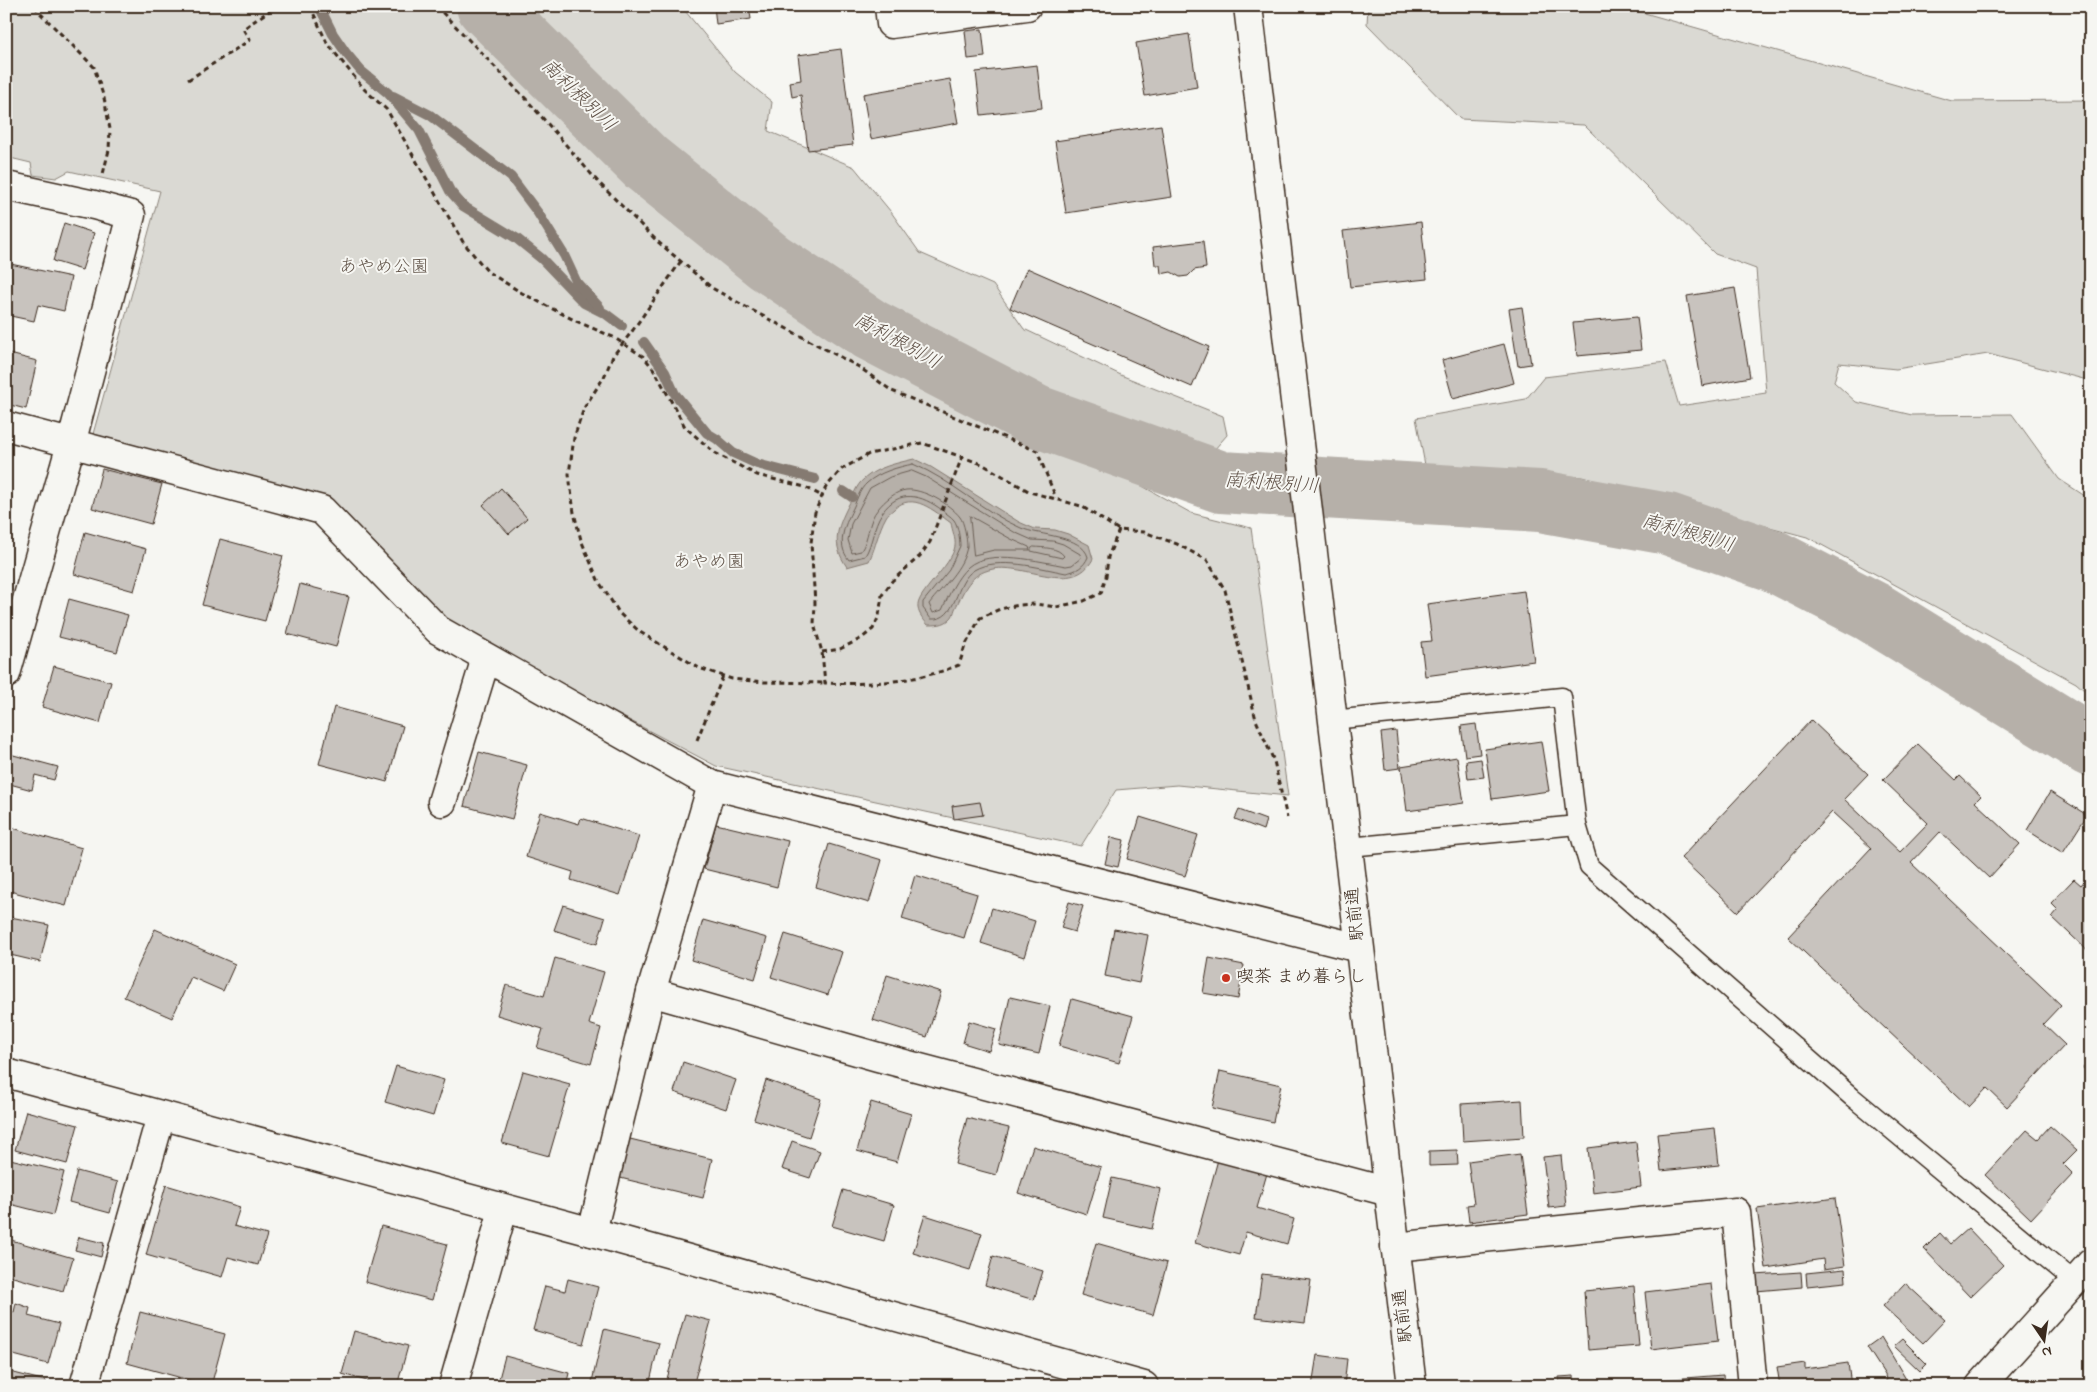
<svg xmlns="http://www.w3.org/2000/svg" width="2097" height="1392" font-family="'Indie Flower','Klee One',sans-serif">
  <style>
    .green { fill: #dad9d3; stroke: #8a8278 }
    .water { fill: #b6b0a9; stroke: #857a71 }
    .lines { fill: none; stroke-linecap: round; stroke-linejoin: round }
    .shore { stroke: #6c6056; stroke-width: 1 }
    .stream { stroke: #857a71; stroke-width: 10 }
    .river { stroke: #b6b0a9; stroke-width: 62 }
    .building { fill: #c8c3be; stroke: #3b2a1e }
    .service-casing { stroke: #3b2a1e; stroke-width: 21 }
    .minor-casing { stroke: #3b2a1e; stroke-width: 31 }
    .tertiary-casing { stroke: #3b2a1e; stroke-width: 31 }
    .path { stroke: #3b2a1e; stroke-width: 3; stroke-dasharray: 5 4; stroke-linecap: butt }
    .service { stroke: #f6f6f2; stroke-width: 18 }
    .minor { stroke: #f6f6f2; stroke-width: 28 }
    .tertiary { stroke: #f6f6f2; stroke-width: 28 }
    .poi-dot { fill: #c8321e; stroke: #f6f6f2; stroke-width: 2 }
    .labels { text-anchor: middle; dominant-baseline: central; stroke-width: 4; stroke-linejoin: round; paint-order: stroke }
    .park-label { font-size: 18px; fill: #63564b; stroke: #f6f6f2 }
    .street-label { font-size: 18px; fill: #3b2a1e; stroke: #f6f6f2 }
    .poi-label { font-size: 18px; fill: #3b2a1e; stroke: #f6f6f2; text-anchor: start }
    .water-label { font-size: 19px; font-style: italic; fill: #605248; stroke: #f6f6f2 }
  </style>
  <rect width="100%" height="100%" fill="#f6f6f2"/>
  <filter id="ink" filterUnits="userSpaceOnUse"><feTurbulence type="fractalNoise" baseFrequency=".02" numOctaves="2"/><feDisplacementMap in="SourceGraphic" scale="10" xChannelSelector="R" yChannelSelector="G"/><feConvolveMatrix kernelMatrix="1 2 1 2 8 2 1 2 1" color-interpolation-filters="sRGB"/></filter>
  <g filter="url(#ink)">
    <!-- green -->
    <g class="green">
      <polygon points="6,6 456,6 558,107 471,6 681,6 735,72 772,102 768,131 854,167 891,212 920,253 993,285 1024,329 1123,376 1223,416 1227,435 1201,465 1064,436 808,314 834,333 1009,422 1115,471 1191,513 1251,528 1288,796 1177,785 1116,790 1081,846 716,766 447,624 327,497 93,434 160,191 69,171 56,178 33,175 31,163 6,157"/>
      <polygon points="1368,6 1620,6 1952,101 2091,100 2091,381 1988,354 1896,369 1839,363 1834,382 1856,402 1912,415 2012,414 2059,479 2091,500 2091,696 2076,683 1807,537 1582,477 1425,465 1416,418 1526,399 1544,377 1666,362 1679,406 1766,393 1756,269 1715,254 1584,125 1460,119 1367,24"/>
    </g>
    <!-- water -->
    <path class="water" d="M 914,459 L 931,467 L 1019,522 L 1035,529 L 1055,530 L 1068,534 L 1089,545 L 1093,559 C 1073,596 1026,563 993,569 C 969,574 965,589 955,609 C 954,612 953,617 950,619 C 944,625 936,625 928,625 C 924,620 919,615 918,608 C 915,594 952,566 955,546 C 956,539 952,530 951,523 C 934,511 913,491 894,509 C 891,512 887,514 886,517 C 878,531 876,547 869,561 L 847,567 C 831,544 837,528 848,506 C 853,497 856,485 864,479 C 877,467 897,463 914,459 Z"/>
    <g class="lines">
      <!-- shore -->
      <g class="shore">
        <path d="M 913,464 C 952,480 983,512 1021,528 C 1039,536 1082,535 1088,557 C 1084,567 1076,571 1066,573 C 1040,568 998,556 974,570 C 954,582 958,621 931,619 L 923,608 L 923,602 L 949,570 L 960,546 C 960,539 958,525 954,520 C 951,516 945,513 942,510 C 922,495 899,488 882,513 C 873,526 873,543 865,556 L 849,560 C 835,543 846,523 854,506 C 857,499 860,489 867,483 C 879,472 898,467 913,464 Z"/>
        <path d="M 912,471 L 926,477 L 1014,532 L 1032,540 L 1053,541 L 1063,544 L 1080,554 L 1081,558 L 1072,565 L 1066,566 C 1041,562 989,548 968,567 C 956,578 949,595 942,610 L 933,613 L 929,604 C 942,587 964,568 967,546 C 967,539 964,522 960,517 C 950,504 922,488 906,490 C 896,491 884,501 878,509 C 868,520 869,539 861,551 L 852,553 L 848,540 L 851,524 L 870,488 L 890,477 Z"/>
        <polygon points="970,516 1011,539 1029,547 1030,550 994,550 974,555"/>
        <path d="M 1034,547 C 1044,548 1058,547 1064,556 L 1062,558 L 1031,551 L 1031,549 Z"/>
      </g>
      <!-- stream -->
      <g class="stream">
        <polyline points="319,6 333,34 346,53 361,71 388,93 419,130 450,191 463,206 516,238 542,259 584,303 606,314 622,326"/>
        <polyline points="393,96 430,115 511,177 538,213 564,255 577,283 600,308"/>
        <polyline points="644,342 665,372 675,394 707,433 717,439 733,453 757,464 815,479"/>
        <polyline points="843,491 852,497"/>
      </g>
      <!-- river -->
      <polyline class="river" points="487,6 646,163 769,262 871,330 1036,416 1221,482 1540,501 1668,524 1774,561 1873,612 2091,746"/>
    </g>
    <!-- building -->
    <g class="building">
      <polygon points="714,6 749,6 751,19 716,24"/>
      <polygon points="982,29 985,57 968,59 965,31"/>
      <polygon points="1189,34 1197,87 1145,96 1136,43"/>
      <polygon points="841,49 853,145 808,150 801,95 792,97 790,82 801,80 798,55"/>
      <polygon points="1037,65 1042,108 981,115 976,72"/>
      <polygon points="950,79 958,123 871,139 863,94"/>
      <polygon points="1161,125 1172,197 1066,213 1055,141"/>
      <polygon points="1421,222 1427,279 1350,287 1343,231"/>
      <polygon points="64,223 94,233 82,270 53,261"/>
      <polygon points="1203,241 1206,268 1194,270 1188,276 1180,277 1171,272 1161,274 1160,265 1155,265 1153,247"/>
      <polygon points="6,263 71,277 64,311 38,305 34,321 6,315"/>
      <polygon points="1027,268 1209,347 1192,387 1010,308"/>
      <polygon points="1735,288 1750,377 1702,386 1687,296"/>
      <polygon points="1522,307 1531,364 1518,366 1509,309"/>
      <polygon points="1637,317 1641,350 1577,356 1573,323"/>
      <polygon points="1504,344 1514,383 1453,399 1442,360"/>
      <polygon points="6,353 37,361 26,409 6,404"/>
      <polygon points="102,469 162,484 151,524 92,508"/>
      <polygon points="501,488 527,518 509,534 483,505"/>
      <polygon points="85,532 146,549 134,591 74,574"/>
      <polygon points="220,539 283,556 265,621 202,605"/>
      <polygon points="300,584 349,597 336,647 287,634"/>
      <polygon points="1524,591 1534,661 1425,676 1421,642 1432,641 1427,604"/>
      <polygon points="69,599 128,615 117,652 59,637"/>
      <polygon points="54,666 111,682 100,723 42,707"/>
      <polygon points="334,707 403,726 387,782 319,764"/>
      <polygon points="1811,720 1868,774 1844,799 1900,852 1928,823 1883,780 1918,744 1956,780 1960,776 1981,796 1975,802 2020,844 1989,878 1940,832 1911,863 2061,1005 2043,1024 2065,1045 2007,1107 1987,1088 1969,1107 1788,937 1871,848 1832,812 1738,912 1681,858"/>
      <polygon points="1476,724 1480,754 1465,756 1461,726"/>
      <polygon points="1396,731 1400,768 1385,770 1381,733"/>
      <polygon points="1541,741 1549,791 1492,799 1485,749"/>
      <polygon points="479,752 527,765 512,819 464,806"/>
      <polygon points="6,753 58,767 54,780 35,775 32,790 6,783"/>
      <polygon points="1457,757 1464,803 1407,811 1401,766"/>
      <polygon points="1481,759 1484,777 1468,779 1466,761"/>
      <polygon points="2050,792 2087,815 2063,853 2027,830"/>
      <polygon points="980,802 983,815 954,819 952,806"/>
      <polygon points="1239,810 1266,820 1263,830 1235,819"/>
      <polygon points="540,812 579,824 581,818 639,836 620,895 571,880 573,872 526,857"/>
      <polygon points="1140,817 1198,835 1185,876 1127,859"/>
      <polygon points="716,824 788,841 777,887 704,869"/>
      <polygon points="6,826 82,848 66,906 6,890"/>
      <polygon points="1111,837 1124,840 1118,867 1105,864"/>
      <polygon points="829,844 882,860 869,903 816,887"/>
      <polygon points="915,875 977,894 964,938 902,919"/>
      <polygon points="2087,878 2091,881 2091,950 2089,952 2052,917 2058,910 2051,903 2074,879 2081,885"/>
      <polygon points="1069,902 1083,906 1075,932 1061,928"/>
      <polygon points="563,905 605,918 597,944 554,930"/>
      <polygon points="992,908 1035,921 1024,957 981,943"/>
      <polygon points="6,916 49,925 40,962 6,954"/>
      <polygon points="703,920 767,938 755,979 691,960"/>
      <polygon points="155,929 235,964 223,991 191,977 172,1018 124,997"/>
      <polygon points="1114,929 1148,935 1139,983 1105,976"/>
      <polygon points="785,934 842,952 828,995 771,977"/>
      <polygon points="555,958 604,972 589,1024 601,1028 591,1064 537,1048 543,1029 497,1015 506,985 544,996"/>
      <polygon points="1209,958 1244,965 1238,999 1203,993"/>
      <polygon points="887,975 941,992 927,1037 873,1020"/>
      <polygon points="1010,997 1050,1006 1039,1054 999,1045"/>
      <polygon points="1072,999 1133,1016 1119,1063 1059,1046"/>
      <polygon points="969,1021 996,1029 989,1051 963,1043"/>
      <polygon points="2091,1059 2091,1075 2083,1068"/>
      <polygon points="683,1062 736,1080 726,1109 674,1092"/>
      <polygon points="396,1066 444,1080 433,1116 385,1102"/>
      <polygon points="523,1071 570,1084 549,1156 502,1143"/>
      <polygon points="1220,1071 1281,1085 1273,1122 1212,1108"/>
      <polygon points="766,1080 821,1099 809,1137 754,1119"/>
      <polygon points="1522,1100 1524,1137 1463,1141 1461,1104"/>
      <polygon points="871,1102 911,1114 897,1162 857,1151"/>
      <polygon points="26,1111 78,1125 67,1164 15,1150"/>
      <polygon points="967,1118 1009,1128 996,1175 955,1164"/>
      <polygon points="2050,1126 2077,1150 2063,1164 2073,1174 2031,1219 1985,1175 2027,1130 2038,1139"/>
      <polygon points="1715,1128 1719,1165 1661,1171 1657,1134"/>
      <polygon points="626,1138 712,1159 703,1198 616,1177"/>
      <polygon points="792,1141 820,1151 810,1178 782,1169"/>
      <polygon points="1636,1142 1641,1187 1593,1193 1588,1148"/>
      <polygon points="1033,1146 1101,1167 1087,1214 1018,1193"/>
      <polygon points="1457,1150 1458,1165 1429,1166 1429,1151"/>
      <polygon points="1520,1154 1528,1214 1469,1222 1467,1205 1474,1204 1468,1161"/>
      <polygon points="1561,1155 1566,1206 1549,1208 1543,1157"/>
      <polygon points="1219,1156 1268,1170 1257,1208 1294,1219 1287,1244 1246,1232 1239,1255 1195,1243"/>
      <polygon points="6,1158 64,1172 53,1215 6,1203"/>
      <polygon points="77,1171 118,1182 110,1213 69,1202"/>
      <polygon points="1112,1178 1161,1189 1152,1229 1103,1218"/>
      <polygon points="166,1185 240,1207 234,1226 267,1235 258,1265 228,1257 222,1277 146,1255"/>
      <polygon points="843,1190 894,1205 884,1241 832,1226"/>
      <polygon points="1835,1198 1845,1266 1824,1269 1823,1259 1766,1268 1757,1209"/>
      <polygon points="925,1215 982,1233 970,1270 913,1253"/>
      <polygon points="381,1226 447,1244 432,1300 365,1282"/>
      <polygon points="1968,1228 2003,1265 1970,1297 1924,1249 1940,1233 1950,1244"/>
      <polygon points="79,1237 104,1243 101,1257 75,1250"/>
      <polygon points="11,1240 73,1258 63,1291 6,1275 6,1256"/>
      <polygon points="1096,1243 1167,1263 1153,1315 1081,1295"/>
      <polygon points="993,1256 1043,1271 1034,1300 985,1285"/>
      <polygon points="1845,1269 1846,1282 1807,1286 1806,1273"/>
      <polygon points="1801,1272 1802,1287 1756,1291 1755,1275"/>
      <polygon points="1262,1274 1311,1280 1305,1323 1256,1317"/>
      <polygon points="568,1279 598,1287 583,1344 533,1330 545,1286 565,1291"/>
      <polygon points="1905,1283 1945,1320 1923,1343 1883,1306"/>
      <polygon points="1711,1284 1718,1341 1651,1349 1645,1292"/>
      <polygon points="1634,1286 1639,1346 1588,1350 1584,1291"/>
      <polygon points="16,1303 30,1308 28,1316 59,1324 48,1364 6,1353 6,1310 14,1312"/>
      <polygon points="140,1312 225,1334 211,1386 127,1363"/>
      <polygon points="685,1314 711,1321 693,1386 665,1386"/>
      <polygon points="604,1329 659,1343 649,1386 591,1386"/>
      <polygon points="354,1331 408,1346 397,1386 385,1386 342,1374"/>
      <polygon points="1881,1337 1910,1386 1887,1386 1885,1375 1867,1347"/>
      <polygon points="1902,1339 1927,1364 1920,1371 1894,1346"/>
      <polygon points="1317,1355 1347,1359 1344,1386 1312,1386"/>
      <polygon points="505,1356 569,1373 566,1386 497,1386"/>
      <polygon points="1805,1363 1805,1369 1848,1363 1851,1386 1780,1386 1777,1367"/>
      <polygon points="6,1371 46,1381 45,1386 6,1386"/>
      <polygon points="1723,1375 1724,1386 1660,1386 1659,1380"/>
      <polygon points="1574,1376 1575,1386 1559,1386 1559,1377"/>
    </g>
    <g class="lines">
      <defs>
        <g id="service">
          <polyline points="1332,720 1562,697 1577,825 1589,866 1852,1097 2074,1281"/>
          <polyline points="1349,847 1577,825"/>
        </g>
        <g id="minor">
          <polyline points="889,6 891,24 1027,6"/>
          <polyline points="6,186 94,205 131,215 71,444 6,674"/>
          <polyline points="6,426 322,510 438,630 712,785 1359,948"/>
          <polyline points="442,802 486,658"/>
          <polyline points="651,992 878,1057 1389,1192"/>
          <polyline points="592,1232 651,992 712,785"/>
          <polyline points="1395,1247 1736,1212 1753,1386"/>
          <polyline points="84,1386 161,1116"/>
          <polyline points="453,1386 503,1210"/>
        </g>
        <g id="tertiary">
          <polyline points="1248,6 1412,1386"/>
          <polyline points="6,1073 592,1232 1144,1386"/>
          <polyline points="1980,1386 2091,1263"/>
        </g>
      </defs>
      <!-- service casing -->
      <use href="#service" class="service-casing"/>
      <!-- minor casing -->
      <use href="#minor" class="minor-casing"/>
      <!-- tertiary casing -->
      <use href="#tertiary" class="tertiary-casing"/>
      <!-- path -->
      <g class="path">
        <polyline points="35,6 38,11 94,67 104,98 110,129 109,150 103,174"/>
        <polyline points="310,6 327,43 365,90 387,110 463,242 488,272 522,293 576,321 613,337 644,357 655,371 685,427 715,453 757,475 805,487 822,496"/>
        <polyline points="436,6 527,100 599,183 657,241 712,288 746,307 859,367 892,391 1037,451 1056,498"/>
        <polyline points="188,80 250,40 243,29 276,6"/>
        <polyline points="681,261 633,330 613,356 604,377 584,408 574,438 569,474 574,513 581,540 599,582 620,614 640,632 699,668 732,679 764,682 825,683"/>
        <path d="M 1119,530 L 1108,557 L 1106,577 L 1101,593 L 1084,601 L 1056,607 L 1036,604 L 1019,605 L 1000,609 L 980,618 L 965,646 L 959,665 C 917,682 870,685 825,683 L 822,652 L 814,624 L 815,603 L 811,543 L 815,512 L 826,487 L 842,469 L 869,454 L 922,443 L 982,464 L 1030,492 L 1081,506 L 1119,530 L 1144,532 L 1177,544 L 1207,560 L 1225,590 L 1256,720 L 1274,761 L 1287,818"/>
        <polyline points="822,652 840,649 862,638 873,629 879,616 882,595 892,581 920,556 930,542 962,457"/>
        <polyline points="697,740 723,676"/>
      </g>
      <!-- service -->
      <use href="#service" class="service"/>
      <!-- minor -->
      <use href="#minor" class="minor"/>
      <!-- tertiary -->
      <use href="#tertiary" class="tertiary"/>
    </g>
  </g>
  <!-- markers -->
  <circle class="poi-dot" cx="1226" cy="978" r="5"/>
  <g class="labels">
    <!-- park labels -->
    <g class="park-label">
      <text x="384" y="268">あやめ公園</text>
      <text x="709" y="563">あやめ園</text>
    </g>
    <!-- street labels -->
    <g class="street-label">
      <text transform="translate(1356 914) rotate(-96)">駅前通</text>
      <text transform="translate(1404 1316) rotate(-97)">駅前通</text>
    </g>
    <!-- poi labels -->
    <g class="poi-label">
      <text x="1236" y="978">喫茶 まめ暮らし</text>
    </g>
    <!-- water labels -->
    <g class="water-label">
      <text transform="translate(578 96) rotate(44)">南利根別川</text>
      <text transform="translate(897 342) rotate(29)">南利根別川</text>
      <text transform="translate(1272 484) rotate(4)">南利根別川</text>
      <text transform="translate(1688 534) rotate(16)">南利根別川</text>
    </g>
  </g>
  <!-- margin -->
  <rect width="2097" height="1392" fill="none" stroke="#f6f6f2" stroke-width="25"/>
  <rect x="12" y="12" width="2072" height="1367" fill="none" stroke="#3b2a1e" stroke-width="2" filter="url(#ink)"/>
  <!-- north arrow -->
  <g transform="translate(2044 1340) rotate(167)" stroke="#f6f6f2" stroke-width="4" paint-order="stroke">
  <path d="M0-4L9 19L0 12L-9 19Z" fill="#3b2a1e"/>
  <text y="-8" font-size="14" font-weight="bold" text-anchor="middle" fill="#3b2a1e">N</text>
  </g>
</svg>
